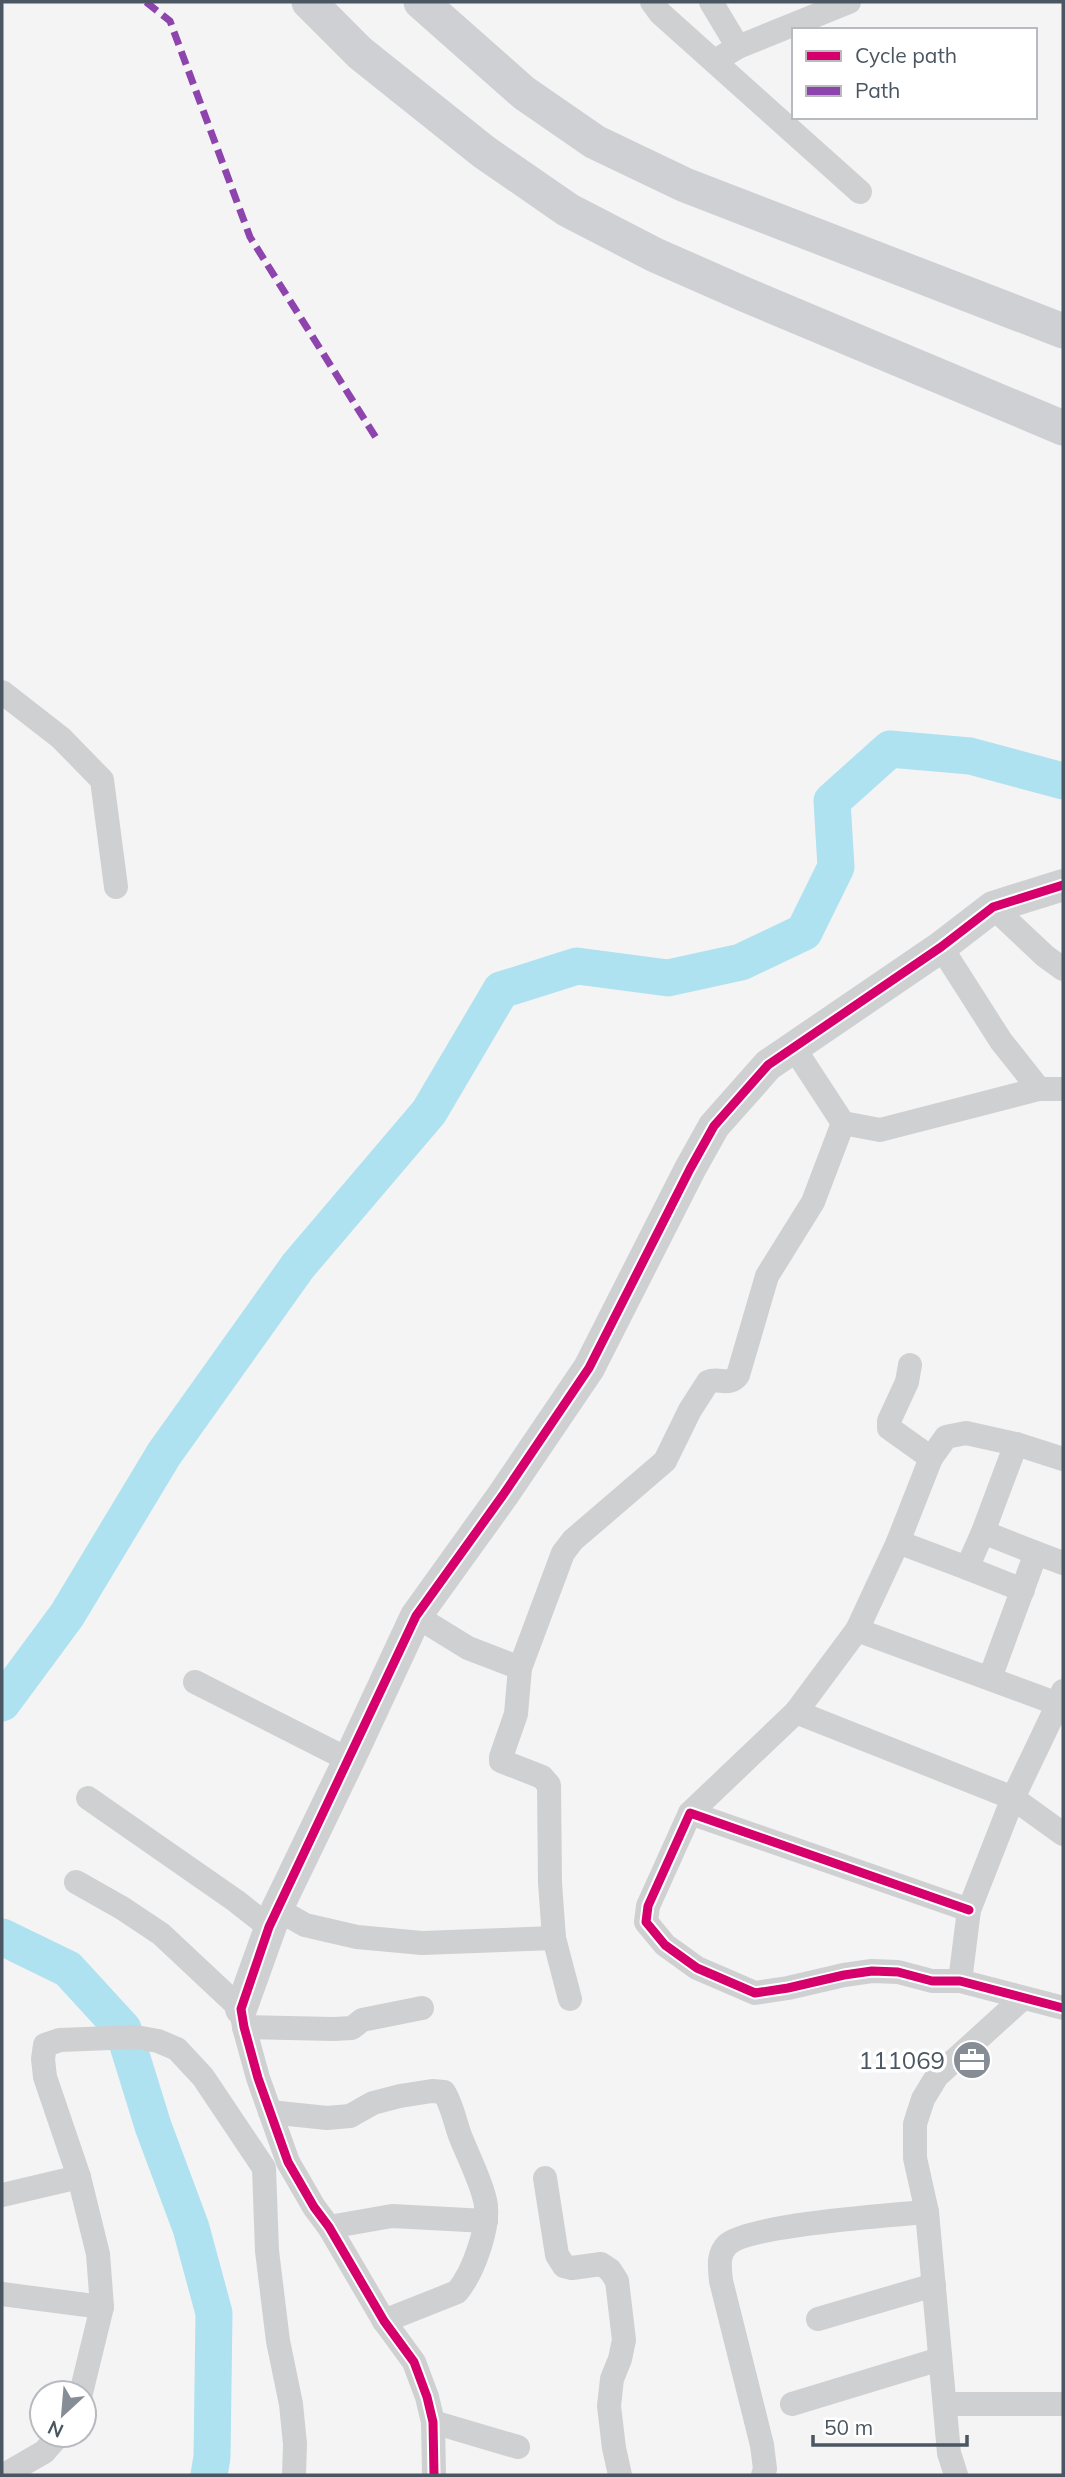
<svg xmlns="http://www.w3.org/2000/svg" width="1065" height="2477" font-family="Mulish,sans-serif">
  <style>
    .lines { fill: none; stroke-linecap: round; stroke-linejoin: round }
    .river { stroke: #aee2f0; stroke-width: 37 }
    .minor { stroke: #ced0d2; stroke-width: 24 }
    .tertiary { stroke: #ced0d2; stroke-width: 32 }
    .secondary { stroke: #ced0d4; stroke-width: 35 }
    .quiet { stroke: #8e44ad; stroke-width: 7; stroke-dasharray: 14 7; stroke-linecap: butt }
    .cycleway-casing { stroke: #fff; stroke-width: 13 }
    .cycleway { stroke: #d6006c; stroke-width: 9 }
    .labels { text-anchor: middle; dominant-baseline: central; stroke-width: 7; stroke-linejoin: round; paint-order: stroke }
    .poi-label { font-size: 24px; fill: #4a5661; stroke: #fff; text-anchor: end }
  </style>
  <rect width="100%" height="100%" fill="#f4f4f4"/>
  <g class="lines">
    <!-- river -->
    <g class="river">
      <polyline points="2,1703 67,1615 164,1454 298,1266 429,1112 501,990 577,966 668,978 741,962 804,932 836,867 832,801 890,749 970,756 1063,781"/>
      <polyline points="2,1937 68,1969 123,2029 153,2126 191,2228 214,2313 212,2457 209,2475"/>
    </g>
    <!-- minor -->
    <g class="minor">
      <polyline points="652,2 660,13 860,192"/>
      <polyline points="711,2 738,47"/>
      <polyline points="715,61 738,47 849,2"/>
      <polyline points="2,692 61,738 102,780 116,887"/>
      <polyline points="993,907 1045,956 1063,969"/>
      <polyline points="794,1048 843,1123 880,1130 1039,1089 1001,1041 941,947"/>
      <polyline points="1039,1089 1063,1089"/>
      <polyline points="910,1365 907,1382 889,1421 889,1428 931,1458"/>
      <polyline points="1016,1444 983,1532 1036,1553"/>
      <polyline points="898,1542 967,1568 983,1532"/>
      <polyline points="967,1568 1023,1590"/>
      <path d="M 416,1616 L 468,1648 L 520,1668 L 563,1553 L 573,1540 L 665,1461 L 690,1410 L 708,1382 C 719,1377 729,1387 738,1375 L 767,1276 L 813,1202 L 843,1123"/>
      <polyline points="857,1630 898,1542 931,1458 946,1437 966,1433 1016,1444 1063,1459"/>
      <polyline points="520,1668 516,1714 501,1757 501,1761 542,1777 549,1785 550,1883 554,1938 570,1999"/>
      <polyline points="990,1678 1036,1553 1063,1563"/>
      <polyline points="195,1682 349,1760"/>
      <polyline points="796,1712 857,1630 1058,1704 1063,1691"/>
      <polyline points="88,1798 236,1901 269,1927"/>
      <polyline points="690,1813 796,1712 1013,1798 1063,1834"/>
      <polyline points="76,1882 122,1908 161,1934 241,2009 244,2027 258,2078 288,2162 314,2207 329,2227 384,2321 414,2362 427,2397 433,2422 434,2475"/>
      <polyline points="277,1909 305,1925 357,1937 422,1943 554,1938"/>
      <polyline points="969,1910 690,1813 648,1906 646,1922 665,1945 697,1968 755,1993 788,1988 844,1975 872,1971 898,1972 932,1981 960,1981 1063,2008"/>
      <polyline points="960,1981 969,1910 1013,1798 1058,1704 1063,1706"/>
      <polyline points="244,2027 334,2029 352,2028 362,2020 422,2008"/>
      <path d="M 270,2112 L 327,2118 L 350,2116 L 373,2103 L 400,2096 L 432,2091 L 444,2092 C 453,2107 455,2123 461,2138 C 469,2158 480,2179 485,2200 C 491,2225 473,2273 457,2292 L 384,2321"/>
      <polyline points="545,2178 557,2255 564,2266 572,2268 601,2264 610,2270 617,2281 624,2340 620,2359 612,2379 609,2406 614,2448 620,2475"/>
      <polyline points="2,2195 79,2177"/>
      <polyline points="329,2227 392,2216 486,2221"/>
      <polyline points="2,2294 102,2307"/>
      <polyline points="818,2319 934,2285"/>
      <polyline points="81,2393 102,2307 98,2254 79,2177 45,2077 43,2059 45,2045 60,2040 136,2037 158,2041 177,2049 203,2077 264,2168 267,2251 278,2341 291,2404 295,2444 294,2475"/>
      <polyline points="792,2404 940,2359"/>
      <polyline points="946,2404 1063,2404"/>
      <polyline points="433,2422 518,2447"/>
      <polyline points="4,2475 44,2452 59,2435"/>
      <path d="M 763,2475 L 765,2469 L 762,2445 L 721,2281 C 720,2269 717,2255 727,2245 C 747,2225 893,2215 927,2212"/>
      <polyline points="956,2475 949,2453 927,2212 915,2158 915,2124 923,2099 937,2076 1023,1998"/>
    </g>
    <!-- tertiary -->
    <polyline class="tertiary" points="241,2009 277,1909 349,1760 416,1616 503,1495 589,1368 690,1169 714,1126 768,1065 941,947 993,907 1063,885"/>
    <!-- secondary -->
    <g class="secondary">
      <polyline points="309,2 360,53 484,152 568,210 655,255 746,295 1063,428"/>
      <polyline points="421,2 524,93 595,142 685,185 1063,331"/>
    </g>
    <!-- quiet -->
    <g class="quiet">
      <polyline points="2,2 3,2"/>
      <polyline points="146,2 170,21 250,237 378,441"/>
    </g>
    <defs>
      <g id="cycleway">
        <polyline points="969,1910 690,1813 648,1906 646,1922 665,1945 697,1968 755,1993 788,1988 844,1975 872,1971 898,1972 932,1981 960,1981 1063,2008"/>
        <polyline points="434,2475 433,2422 427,2397 414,2362 384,2321 329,2227 314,2207 288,2162 258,2078 244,2027 241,2009 269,1927 416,1616 503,1495 589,1368 690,1169 714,1126 768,1065 941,947 993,907 1063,885"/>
      </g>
    </defs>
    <!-- cycleway casing -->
    <use href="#cycleway" class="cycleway-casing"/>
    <!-- cycleway -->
    <use href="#cycleway" class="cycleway"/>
  </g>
  <!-- icons -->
  <defs>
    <symbol id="office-disc" viewBox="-11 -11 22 22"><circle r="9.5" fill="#868d94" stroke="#fff"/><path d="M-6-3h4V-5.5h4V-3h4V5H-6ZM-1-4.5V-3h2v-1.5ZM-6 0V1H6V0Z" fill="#fff"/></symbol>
  </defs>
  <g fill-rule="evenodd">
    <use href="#office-disc" x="950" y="2038" width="44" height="44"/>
  </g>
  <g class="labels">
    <!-- poi labels -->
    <g class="poi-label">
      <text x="945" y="2060">111069</text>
    </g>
  </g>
  <!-- border -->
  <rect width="1065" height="2477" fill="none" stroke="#4a5661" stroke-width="7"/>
  <!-- legend -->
  <rect x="792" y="28" width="245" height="91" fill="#ffffff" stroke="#b7bbc0" stroke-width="2"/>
  <rect x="806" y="51" width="35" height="10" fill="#d6006c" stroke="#b7bbc0" stroke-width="2"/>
  <text x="855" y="63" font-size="21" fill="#4a5661">Cycle path</text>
  <rect x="806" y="86" width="35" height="10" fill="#8e44ad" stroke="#b7bbc0" stroke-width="2"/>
  <text x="855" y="98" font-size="21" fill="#4a5661">Path</text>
  <!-- north arrow -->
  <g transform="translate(63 2414) rotate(206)"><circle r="33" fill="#ffffff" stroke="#b7bbc0" stroke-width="2"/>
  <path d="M0-5L12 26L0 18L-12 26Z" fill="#868d94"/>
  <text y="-10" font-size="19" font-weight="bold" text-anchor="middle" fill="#4a5661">N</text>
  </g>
  <!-- scale -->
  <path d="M813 2435v10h154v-10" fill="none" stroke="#4a5661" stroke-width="3.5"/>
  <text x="824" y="2435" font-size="21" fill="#4a5661" stroke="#ffffff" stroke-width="5" paint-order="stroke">50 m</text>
</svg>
